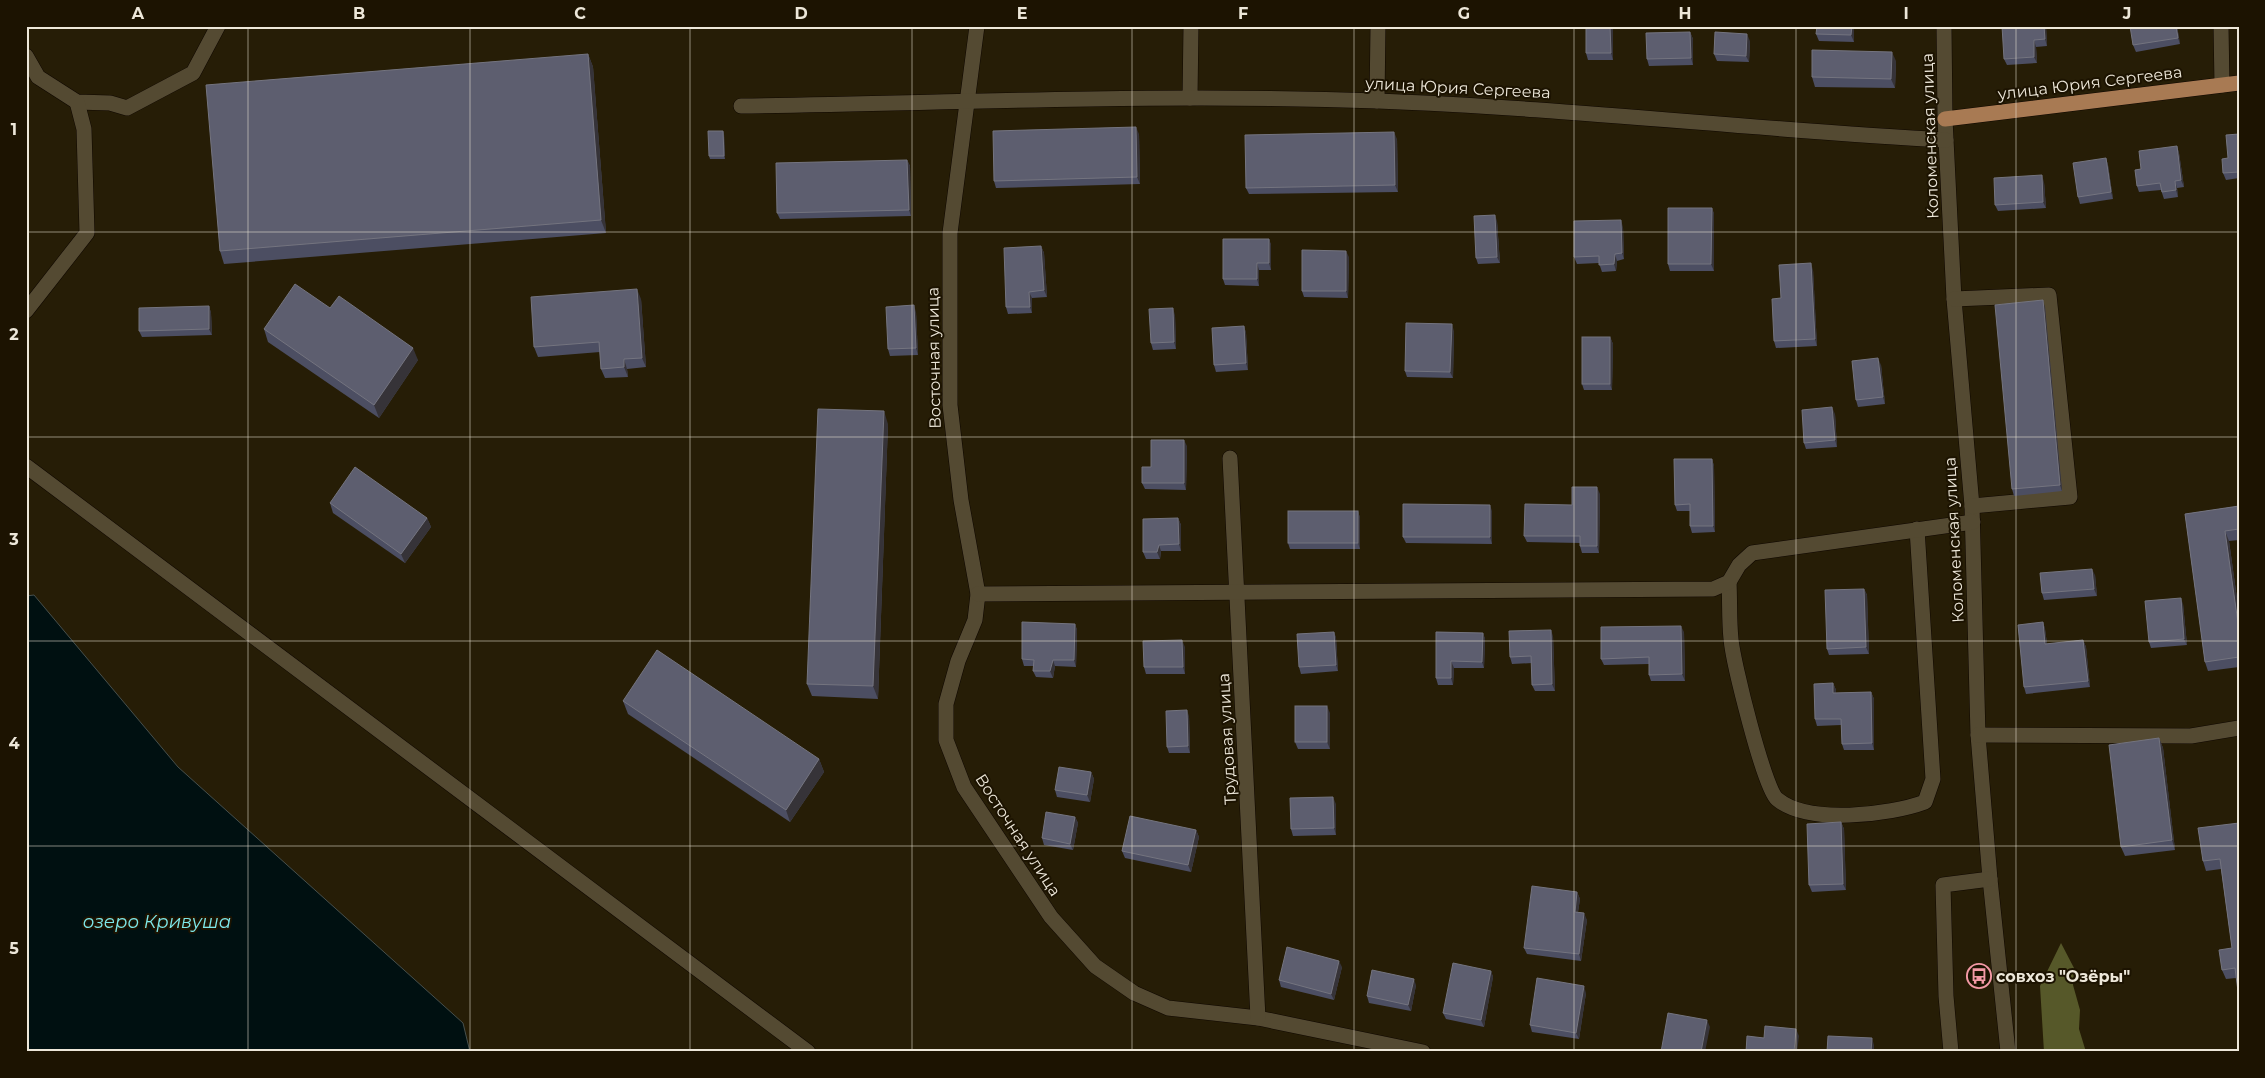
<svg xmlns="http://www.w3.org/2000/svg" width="2265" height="1078" font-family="Montserrat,sans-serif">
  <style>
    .forest { fill: #565829 }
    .water { fill: #001011; stroke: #47504d }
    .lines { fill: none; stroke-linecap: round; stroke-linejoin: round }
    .minor-casing { stroke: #0f0700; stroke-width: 16 }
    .major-casing { stroke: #0f0700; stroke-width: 16 }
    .minor { stroke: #544a32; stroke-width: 15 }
    .major { stroke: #a87a53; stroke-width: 15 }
    .wall { fill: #4c4e62 }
    .shaded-wall { fill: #363338 }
    .building { fill: #5d5e6f; stroke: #74747f }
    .grid { fill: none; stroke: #ede7d9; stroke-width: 1; stroke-opacity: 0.55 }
    .labels { text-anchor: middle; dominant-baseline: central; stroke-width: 4; stroke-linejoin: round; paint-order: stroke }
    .street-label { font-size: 16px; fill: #ede7d9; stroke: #1c1301 }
    .poi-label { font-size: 16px; font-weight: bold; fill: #ede7d9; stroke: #1c1301; text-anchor: start }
    .water-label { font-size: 18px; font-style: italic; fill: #7ee8ea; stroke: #1c1301 }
    .neatline { fill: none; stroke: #ede7d9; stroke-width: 2 }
    .grid-label { font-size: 16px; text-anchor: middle; font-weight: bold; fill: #ede7d9 }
  </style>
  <rect width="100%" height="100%" fill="#261d06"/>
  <!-- forest -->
  <polygon class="forest" points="2061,943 2074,968 2073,985 2080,1010 2079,1029 2086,1052 2044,1052 2040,986"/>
  <!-- water -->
  <polygon class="water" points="34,595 178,767 463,1023 470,1052 26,1052 26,596"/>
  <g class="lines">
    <defs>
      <g id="minor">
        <polyline points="977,26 950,233 950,405 961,500 978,594 975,620 958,661 946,704 946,740 964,787 1051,917 1095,966 1134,993 1168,1008 1258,1018 1423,1052"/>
        <polyline points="1944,26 1945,119 1954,299 1972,506 1978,735 1990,879 2008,1052"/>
        <polyline points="2221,26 2222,85"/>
        <polyline points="26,56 38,77 77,102 110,103 127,108 193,73 218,26"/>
        <polyline points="1190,98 1191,26"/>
        <polyline points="1377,101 1378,26"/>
        <path d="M 741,106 C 953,103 1166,93 1378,101 C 1568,108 1756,130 1946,140"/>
        <polyline points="1954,299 2049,295 2070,497 1972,506"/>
        <polyline points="26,311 87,233 84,129 77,102"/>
        <polyline points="1230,458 1258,1018"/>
        <polyline points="26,466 808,1052"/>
        <path d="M 1729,582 C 1730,601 1729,620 1731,639 C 1733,662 1764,788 1777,799 C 1808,825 1890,815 1925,802 L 1933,779 L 1917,529"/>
        <polyline points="978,594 1713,589 1729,582 1739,565 1752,553 1973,522"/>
        <polyline points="1978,735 2191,736 2239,728"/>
        <polyline points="1951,1052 1946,996 1943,885 1990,879"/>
      </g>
      <polyline id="major" points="1945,119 2239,83"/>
    </defs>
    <!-- minor casing -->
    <use href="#minor" class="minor-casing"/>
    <!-- major casing -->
    <use href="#major" class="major-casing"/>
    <!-- minor -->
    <use href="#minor" class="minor"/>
    <!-- major -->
    <use href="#major" class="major"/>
  </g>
  <!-- wall -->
  <g class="wall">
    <polygon points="1586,26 1613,26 1613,60 1588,60 1586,53"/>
    <polygon points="1854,26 1854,42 1819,41 1816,34"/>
    <polygon points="2046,26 2047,46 2036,47 2037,63 2007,65 2004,59"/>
    <polygon points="2177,26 2180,44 2136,52 2133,45"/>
    <polygon points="1690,32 1693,39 1693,65 1649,66 1647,59"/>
    <polygon points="1750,41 1749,62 1717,61 1714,54"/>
    <polygon points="588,54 593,67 606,233 224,264 220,251"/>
    <polygon points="1896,61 1895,88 1815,87 1812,77"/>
    <polygon points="723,131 724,134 725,159 710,159 709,156"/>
    <polygon points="1139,134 1140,184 996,188 994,181"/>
    <polygon points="2239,134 2239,178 2226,180 2223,173 2228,158"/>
    <polygon points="1397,139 1398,192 1249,194 1246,188"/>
    <polygon points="2177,146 2179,153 2184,187 2177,188 2178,197 2164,199 2161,190 2139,192 2137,186 2141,169"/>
    <polygon points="2106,158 2108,165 2113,199 2080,204 2078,197"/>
    <polygon points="907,160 910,166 911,216 780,219 777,213"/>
    <polygon points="2044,182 2046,208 1998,211 1995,205"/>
    <polygon points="1712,208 1714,214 1714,271 1670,271 1668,264"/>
    <polygon points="1497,221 1500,263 1478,264 1476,258"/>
    <polygon points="1623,227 1624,259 1617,261 1616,271 1602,272 1599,263 1577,264 1574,257"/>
    <polygon points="1269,239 1271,245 1271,270 1259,270 1259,286 1225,285 1223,279"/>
    <polygon points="1041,246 1044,253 1047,297 1032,298 1032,313 1008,314 1006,307"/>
    <polygon points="1349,257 1348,298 1304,297 1302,291"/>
    <polygon points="1813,270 1817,346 1776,348 1774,341 1781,298"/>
    <polygon points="641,299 646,367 627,369 628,377 605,378 601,369 600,352 538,357 534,347"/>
    <polygon points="209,306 211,313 212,335 142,337 139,331"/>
    <polygon points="2045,307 2062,491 2014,496 2012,489"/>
    <polygon points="330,308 418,360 379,418 268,342 264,329"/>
    <polygon points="916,312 918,355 890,356 888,349"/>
    <polygon points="1175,315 1176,349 1153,350 1151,343"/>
    <polygon points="1244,326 1246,333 1248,370 1216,372 1214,365"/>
    <polygon points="1454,331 1453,378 1407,377 1405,371"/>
    <polygon points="1610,337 1613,344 1612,390 1584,390 1582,384"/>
    <polygon points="1881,365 1885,404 1858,407 1856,400"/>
    <polygon points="1835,414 1837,447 1806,449 1804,443"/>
    <polygon points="888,424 878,699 812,696 807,684"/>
    <polygon points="1187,446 1186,490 1145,489 1142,483 1151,467"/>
    <polygon points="1712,459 1714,466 1715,532 1692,533 1690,526 1690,511 1677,511 1675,505"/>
    <polygon points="1600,494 1599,553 1582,553 1580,546 1580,543 1527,542 1524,536 1572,505"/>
    <polygon points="330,503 427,518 431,527 405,563 333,513"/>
    <polygon points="2239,506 2239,540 2229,541 2239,613 2239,667 2208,671 2205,662 2185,514"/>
    <polygon points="1358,511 1360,518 1360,549 1290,549 1288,543"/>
    <polygon points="1492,511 1492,544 1406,543 1403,537"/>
    <polygon points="1178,518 1181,525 1181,551 1161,551 1160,559 1146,559 1143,552"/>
    <polygon points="2095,575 2097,596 2044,600 2042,593"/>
    <polygon points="1864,589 1867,595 1869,654 1829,655 1827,649"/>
    <polygon points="2183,604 2187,645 2151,648 2149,642"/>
    <polygon points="2043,622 2045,629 2047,644 2083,640 2086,647 2090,687 2026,694 2024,687"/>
    <polygon points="1075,624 1077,630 1076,667 1055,666 1053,678 1036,677 1033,671 1034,666 1024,666 1022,659"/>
    <polygon points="1334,632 1336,638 1338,671 1301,674 1299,667"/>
    <polygon points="1436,632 1483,633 1485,639 1484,668 1454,668 1453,685 1438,685 1436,678"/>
    <polygon points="1684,632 1685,681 1651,681 1649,675 1649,664 1604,665 1601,659"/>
    <polygon points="1553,636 1555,691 1535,691 1532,685 1532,663 1512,664 1510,657"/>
    <polygon points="1185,647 1185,674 1146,674 1144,667"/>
    <polygon points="1833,683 1836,690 1836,693 1871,692 1874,699 1874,750 1844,750 1842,744 1841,725 1817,726 1815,719"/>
    <polygon points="623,701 819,759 824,772 790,822 628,714"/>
    <polygon points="1330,713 1330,749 1298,749 1295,742"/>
    <polygon points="1189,716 1190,753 1169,753 1167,747"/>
    <polygon points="2159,738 2163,748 2175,850 2125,856 2121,847"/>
    <polygon points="1091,772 1094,779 1090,802 1057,797 1055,790"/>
    <polygon points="1336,804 1336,835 1293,836 1291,829"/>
    <polygon points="1075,817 1078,823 1073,850 1044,845 1042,838"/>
    <polygon points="1841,822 1844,829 1846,890 1812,892 1809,885"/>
    <polygon points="2239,823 2236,978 2226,979 2222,970 2232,948 2221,869 2206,871 2203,861"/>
    <polygon points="1196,830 1199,837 1191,872 1125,858 1122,851"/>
    <polygon points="1577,892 1580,899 1578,912 1587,920 1581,961 1527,954 1524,948"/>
    <polygon points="1342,967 1334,1000 1281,987 1279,980"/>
    <polygon points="1491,971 1493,977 1484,1027 1446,1019 1443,1013"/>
    <polygon points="1416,985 1411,1011 1369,1003 1367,996"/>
    <polygon points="1586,993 1579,1039 1532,1032 1530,1025"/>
  </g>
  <!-- shaded-wall -->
  <g class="shaded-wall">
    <polygon points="1610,26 1613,26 1613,60 1611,53"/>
    <polygon points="1852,26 1854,26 1854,42 1851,35"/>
    <polygon points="2044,26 2046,26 2047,46 2045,39"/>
    <polygon points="2176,26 2177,26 2180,44 2178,38"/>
    <polygon points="1690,32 1693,39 1693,65 1691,58"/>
    <polygon points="1747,34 1750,41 1749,62 1746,56"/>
    <polygon points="2034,40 2036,47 2037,63 2034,57"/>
    <polygon points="1892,52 1896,61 1895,88 1891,79"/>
    <polygon points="588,54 593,67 606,233 601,220"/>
    <polygon points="1136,127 1139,134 1140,184 1137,177"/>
    <polygon points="723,131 724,134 725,159 724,156"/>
    <polygon points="1394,132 1397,139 1398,192 1395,185"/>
    <polygon points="2177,146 2179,153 2184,187 2181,180"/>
    <polygon points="2106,158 2108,165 2113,199 2111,192"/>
    <polygon points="907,160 910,166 911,216 909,210"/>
    <polygon points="2042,175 2044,182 2046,208 2043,202"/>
    <polygon points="2175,181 2177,188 2178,197 2176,190"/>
    <polygon points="1712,208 1714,214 1714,271 1711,264"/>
    <polygon points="1495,215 1497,221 1500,263 1497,257"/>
    <polygon points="1621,220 1623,227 1624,259 1622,253"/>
    <polygon points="1269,239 1271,245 1271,270 1269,263"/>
    <polygon points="1041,246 1044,253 1047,297 1044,290"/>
    <polygon points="1346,251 1349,257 1348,298 1346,291"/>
    <polygon points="1615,254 1617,261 1616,271 1614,264"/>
    <polygon points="1257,263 1259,270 1259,286 1257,279"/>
    <polygon points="1811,263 1813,270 1817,346 1815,339"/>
    <polygon points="637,289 641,299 646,367 642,358"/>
    <polygon points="1029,292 1032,298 1032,313 1030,307"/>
    <polygon points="2043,300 2045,307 2062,491 2060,485"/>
    <polygon points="914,305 916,312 918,355 916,348"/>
    <polygon points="209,306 211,313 212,335 209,329"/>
    <polygon points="1173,308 1175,315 1176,349 1174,342"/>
    <polygon points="1452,324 1454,331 1453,378 1450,372"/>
    <polygon points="1244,326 1246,333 1248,370 1246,363"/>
    <polygon points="1610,337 1613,344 1612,390 1610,384"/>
    <polygon points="413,348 418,360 379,418 374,405"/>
    <polygon points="1878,358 1881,365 1885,404 1883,397"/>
    <polygon points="624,359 627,369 628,377 624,367"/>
    <polygon points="1832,407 1835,414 1837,447 1835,440"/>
    <polygon points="884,411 888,424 878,699 873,686"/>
    <polygon points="1184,440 1187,446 1186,490 1184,483"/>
    <polygon points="1712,459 1714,466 1715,532 1713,526"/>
    <polygon points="1597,487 1600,494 1599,553 1597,546"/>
    <polygon points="1490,505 1492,511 1492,544 1490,537"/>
    <polygon points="1358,511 1360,518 1360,549 1358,543"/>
    <polygon points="427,518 431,527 405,563 401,554"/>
    <polygon points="1178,518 1181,525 1181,551 1179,544"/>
    <polygon points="2225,531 2229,541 2239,613 2239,630"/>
    <polygon points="1159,545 1161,551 1160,559 1157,552"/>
    <polygon points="2092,569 2095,575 2097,596 2094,589"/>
    <polygon points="1864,589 1867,595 1869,654 1866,647"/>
    <polygon points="2181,598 2183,604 2187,645 2184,639"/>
    <polygon points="2043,622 2045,629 2048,651 2045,644"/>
    <polygon points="1075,624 1077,630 1076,667 1074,660"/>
    <polygon points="1681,626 1684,632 1685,681 1682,674"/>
    <polygon points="1551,630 1553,636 1555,691 1552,684"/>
    <polygon points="1334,632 1336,638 1338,671 1336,665"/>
    <polygon points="1483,633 1485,639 1484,668 1482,662"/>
    <polygon points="1182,640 1185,647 1185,674 1183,667"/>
    <polygon points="2083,640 2086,647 2090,687 2088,681"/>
    <polygon points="1053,660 1055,666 1053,678 1050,671"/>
    <polygon points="1451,661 1454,668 1453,685 1451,678"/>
    <polygon points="1833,683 1836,690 1836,699 1833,693"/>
    <polygon points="1871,692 1874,699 1874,750 1872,743"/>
    <polygon points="1327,706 1330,713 1330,749 1327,742"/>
    <polygon points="1187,710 1189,716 1190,753 1188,746"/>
    <polygon points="2159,738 2163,748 2175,850 2172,840"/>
    <polygon points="819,759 824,772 790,822 786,810"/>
    <polygon points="1091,772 1094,779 1090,802 1087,795"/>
    <polygon points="1333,797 1336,804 1336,835 1334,828"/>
    <polygon points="1075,817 1078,823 1073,850 1070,844"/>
    <polygon points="1841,822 1844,829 1846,890 1843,884"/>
    <polygon points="1196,830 1199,837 1191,872 1188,865"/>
    <polygon points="1577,892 1580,899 1577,918 1575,912"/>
    <polygon points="1584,913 1587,920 1581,961 1579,954"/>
    <polygon points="1339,961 1342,967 1334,1000 1331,994"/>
    <polygon points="1491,971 1493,977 1484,1027 1481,1020"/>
    <polygon points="1414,979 1416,985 1411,1011 1408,1005"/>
    <polygon points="1584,986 1586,993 1579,1039 1576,1033"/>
    <polygon points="1707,1020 1710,1027 1705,1052 1701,1052"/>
    <polygon points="1796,1029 1799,1036 1797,1052 1794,1052"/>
    <polygon points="1872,1038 1874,1045 1874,1052 1871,1052"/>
  </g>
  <!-- building -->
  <g class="building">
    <polygon points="1586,26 1610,26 1611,53 1586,53"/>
    <polygon points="1817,26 1852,26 1851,35 1816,34"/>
    <polygon points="2002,26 2044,26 2045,39 2034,40 2034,57 2004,59"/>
    <polygon points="2130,26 2176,26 2178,38 2133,45"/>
    <polygon points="1690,32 1691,58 1647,59 1646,33"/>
    <polygon points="1715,32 1747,34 1746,56 1714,54"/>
    <polygon points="1812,50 1892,52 1891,79 1812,77"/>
    <polygon points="588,54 601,220 220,251 206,85"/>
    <polygon points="1136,127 1137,177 994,181 993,131"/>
    <polygon points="708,131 723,131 724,156 709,156"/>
    <polygon points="1394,132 1395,185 1246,188 1245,135"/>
    <polygon points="2239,134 2239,172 2223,173 2222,159 2228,158 2226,135"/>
    <polygon points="2177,146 2181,180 2175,181 2176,190 2162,192 2160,183 2137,186 2135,170 2141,169 2139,151"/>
    <polygon points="2106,158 2111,192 2078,197 2073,163"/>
    <polygon points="907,160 909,210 777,213 776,163"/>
    <polygon points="2042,175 2043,202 1995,205 1994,178"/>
    <polygon points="1668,208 1712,208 1711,264 1668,264"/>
    <polygon points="1495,215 1497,257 1476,258 1474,216"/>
    <polygon points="1621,220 1622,253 1615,254 1614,264 1599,265 1599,256 1574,257 1574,221"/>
    <polygon points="1223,239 1269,239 1269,263 1257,263 1257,279 1223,279"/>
    <polygon points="1041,246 1044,290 1029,292 1030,307 1006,307 1004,248"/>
    <polygon points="1302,250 1346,251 1346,291 1302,291"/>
    <polygon points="1811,263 1815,339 1774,341 1772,299 1781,298 1779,265"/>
    <polygon points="295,284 330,308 339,296 413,348 374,405 264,329"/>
    <polygon points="637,289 642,358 624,359 624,367 601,369 599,342 534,347 531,297"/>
    <polygon points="2043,300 2060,485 2012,489 1995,305"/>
    <polygon points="914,305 916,348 888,349 886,307"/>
    <polygon points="209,306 209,329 139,331 139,308"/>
    <polygon points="1173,308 1174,342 1151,343 1149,309"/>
    <polygon points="1406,323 1452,324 1450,372 1405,371"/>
    <polygon points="1244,326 1246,363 1214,365 1212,328"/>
    <rect x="1582" y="337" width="28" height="47"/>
    <polygon points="1878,358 1883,397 1856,400 1852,361"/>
    <polygon points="1832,407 1835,440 1804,443 1802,410"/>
    <polygon points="818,409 884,411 873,686 807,684"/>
    <polygon points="1151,440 1184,440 1184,483 1142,483 1142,467 1151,467"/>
    <polygon points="1674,459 1712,459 1713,526 1690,526 1690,504 1675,505"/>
    <polygon points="355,467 427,518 401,554 330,503"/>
    <polygon points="1572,487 1597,487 1597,546 1580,546 1580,536 1524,536 1525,504 1572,505"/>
    <polygon points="1403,504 1490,505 1490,537 1403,537"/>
    <polygon points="2239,506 2239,529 2225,531 2239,630 2239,657 2205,662 2185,514"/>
    <rect x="1288" y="511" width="70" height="32"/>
    <polygon points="1178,518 1179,544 1159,545 1157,552 1143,552 1143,519"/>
    <polygon points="2092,569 2094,589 2042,593 2040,573"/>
    <polygon points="1864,589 1866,647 1827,649 1825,590"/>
    <polygon points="2181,598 2184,639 2149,642 2145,601"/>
    <polygon points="1022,622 1075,624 1074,660 1053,660 1050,671 1033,671 1034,660 1022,659"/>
    <polygon points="2043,622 2045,644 2083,640 2088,681 2024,687 2018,625"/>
    <polygon points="1681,626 1682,674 1649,675 1649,657 1601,659 1601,627"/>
    <polygon points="1551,630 1552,684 1532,685 1531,656 1510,657 1509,631"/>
    <polygon points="1334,632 1336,665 1299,667 1297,634"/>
    <polygon points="1436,632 1483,633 1482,662 1451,661 1451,678 1436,678"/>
    <polygon points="1182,640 1183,667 1144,667 1143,641"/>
    <polygon points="657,650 819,759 786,810 623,701"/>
    <polygon points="1833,683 1833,693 1871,692 1872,743 1842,744 1841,719 1815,719 1814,684"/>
    <rect x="1295" y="706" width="32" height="36"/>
    <polygon points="1187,710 1188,746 1167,747 1166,711"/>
    <polygon points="2159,738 2172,840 2121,847 2109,745"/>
    <polygon points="1059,767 1091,772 1087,795 1055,790"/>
    <polygon points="1333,797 1334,828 1291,829 1290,798"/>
    <polygon points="1046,812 1075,817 1070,844 1042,838"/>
    <polygon points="1130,816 1196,830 1188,865 1122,851"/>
    <polygon points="1841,822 1843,884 1809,885 1807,824"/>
    <polygon points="2239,823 2239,999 2235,968 2222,970 2219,950 2232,948 2220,859 2203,861 2198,828"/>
    <polygon points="1532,886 1577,892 1575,912 1584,913 1579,954 1524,948"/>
    <polygon points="1287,947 1339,961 1331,994 1279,980"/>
    <polygon points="1453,963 1491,971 1481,1020 1443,1013"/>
    <polygon points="1372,970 1414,979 1408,1005 1367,996"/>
    <polygon points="1537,978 1584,986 1576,1033 1530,1025"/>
    <polygon points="1668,1013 1707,1020 1701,1052 1661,1052"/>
    <polygon points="1765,1026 1796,1029 1794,1052 1746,1052 1747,1036 1764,1038"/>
    <polygon points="1828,1036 1872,1038 1871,1052 1827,1052"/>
  </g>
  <!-- grid -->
  <path class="grid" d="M 248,26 L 248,1052M 470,26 L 470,1052M 690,26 L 690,1052M 912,26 L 912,1052M 1132,26 L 1132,1052M 1354,26 L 1354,1052M 1574,26 L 1574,1052M 1796,26 L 1796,1052M 2016,26 L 2016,1052M 26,232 L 2239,232M 26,437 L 2239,437M 26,641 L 2239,641M 26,846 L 2239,846"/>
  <!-- icons -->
  <defs>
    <symbol id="bus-ring" viewBox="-11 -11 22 22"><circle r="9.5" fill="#1c1301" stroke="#f49aa6" stroke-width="1.5"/><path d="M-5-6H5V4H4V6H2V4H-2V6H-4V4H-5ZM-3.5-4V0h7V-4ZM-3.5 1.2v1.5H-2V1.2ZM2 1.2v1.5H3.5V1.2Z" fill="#f49aa6"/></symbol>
  </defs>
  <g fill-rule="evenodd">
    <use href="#bus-ring" x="1965" y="962" width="28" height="28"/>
  </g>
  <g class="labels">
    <!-- street labels -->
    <g class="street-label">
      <text transform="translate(2090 83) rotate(-7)">улица Юрия Сергеева</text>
      <text transform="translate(1458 88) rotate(3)">улица Юрия Сергеева</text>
      <text transform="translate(1930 136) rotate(-92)">Коломенская улица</text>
      <text transform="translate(934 358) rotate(-91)">Восточная улица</text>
      <text transform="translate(1954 540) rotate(-93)">Коломенская улица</text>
      <text transform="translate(1227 739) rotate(-93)">Трудовая улица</text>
      <text transform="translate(1018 835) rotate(57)">Восточная улица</text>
    </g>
    <!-- poi labels -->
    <g class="poi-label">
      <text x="1996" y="976">совхоз "Озёры"</text>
    </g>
    <!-- water labels -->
    <g class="water-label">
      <text x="157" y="922">озеро Кривуша</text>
    </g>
  </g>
  <!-- border -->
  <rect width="2265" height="1078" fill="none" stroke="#1c1301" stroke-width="55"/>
  <rect x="28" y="28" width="2210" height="1022" class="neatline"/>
  <g class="grid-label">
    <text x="138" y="19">A</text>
    <text x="359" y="19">B</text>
    <text x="580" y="19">C</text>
    <text x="801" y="19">D</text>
    <text x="1022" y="19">E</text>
    <text x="1243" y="19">F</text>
    <text x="1464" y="19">G</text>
    <text x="1685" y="19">H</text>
    <text x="1906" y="19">I</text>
    <text x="2127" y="19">J</text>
    <text x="14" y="135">1</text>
    <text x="14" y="340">2</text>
    <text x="14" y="545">3</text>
    <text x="14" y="749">4</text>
    <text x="14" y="954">5</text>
  </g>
</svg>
